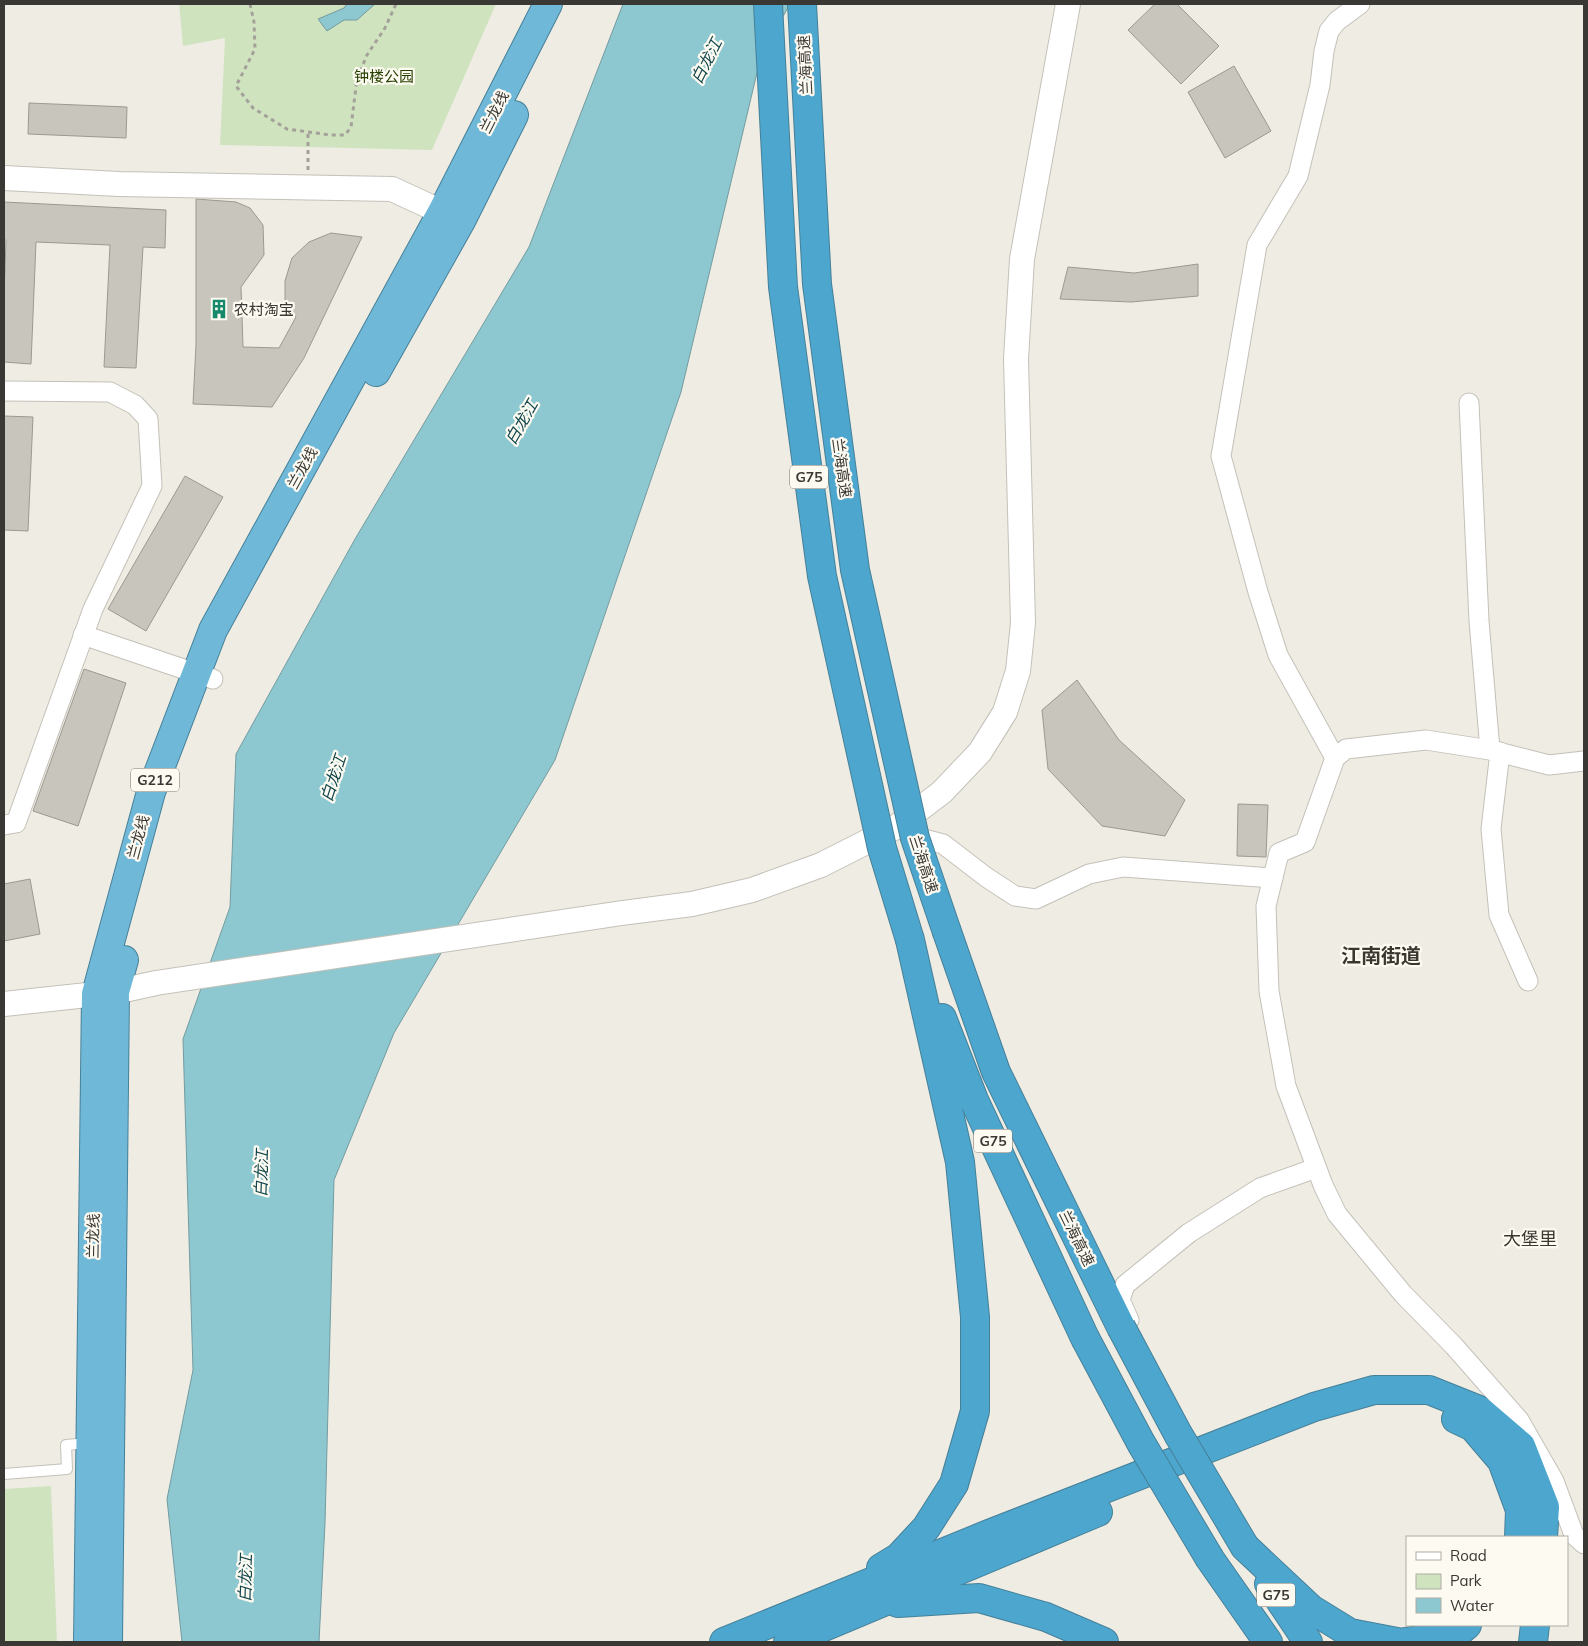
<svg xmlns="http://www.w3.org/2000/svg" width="1588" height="1646" font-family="Mulish,'Noto Sans SC',sans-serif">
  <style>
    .green { fill: #d0e3bf }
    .water { fill: #8dc7cf; stroke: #749ca0 }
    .building { fill: #c8c5bd; stroke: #9c9991 }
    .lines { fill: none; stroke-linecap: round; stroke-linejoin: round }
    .service-casing { stroke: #c4c1b9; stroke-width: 12 }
    .minor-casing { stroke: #c4c1b9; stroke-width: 21 }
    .tertiary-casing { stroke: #c4c1b9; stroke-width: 26 }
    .trunk-casing { stroke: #468098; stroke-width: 30 }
    .motorway-casing { stroke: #468098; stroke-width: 30 }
    .path { stroke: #a3a19a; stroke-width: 3; stroke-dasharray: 4 4; stroke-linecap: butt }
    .service { stroke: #fff; stroke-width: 10 }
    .minor { stroke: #fff; stroke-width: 19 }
    .tertiary { stroke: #fff; stroke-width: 24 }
    .trunk { stroke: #70b8d8; stroke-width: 28 }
    .motorway { stroke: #4da6ce; stroke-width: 28 }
    .motorway-bridge-casing { stroke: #468098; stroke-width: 30; stroke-linecap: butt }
    .motorway-bridge { stroke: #4da6ce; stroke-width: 28 }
    .labels { text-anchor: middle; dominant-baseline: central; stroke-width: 4.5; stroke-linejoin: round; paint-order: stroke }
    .shield { fill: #fdfaf1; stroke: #74726d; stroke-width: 1 }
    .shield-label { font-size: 14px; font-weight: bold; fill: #393834 }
    .street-label { font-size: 15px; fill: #393834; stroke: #fdfaf1 }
    .park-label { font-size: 15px; fill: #274001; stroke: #fdfaf1 }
    .poi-label { font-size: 15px; fill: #393834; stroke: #fdfaf1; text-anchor: start }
    .water-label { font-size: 16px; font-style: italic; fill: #10454b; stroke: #fdfaf1 }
    .quarter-label { font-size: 18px; fill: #3a3731; stroke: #fdfaf1 }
    .district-label { font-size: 20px; font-weight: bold; fill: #3a3731; stroke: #fdfaf1 }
  </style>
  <rect width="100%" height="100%" fill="#efece4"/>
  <!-- green -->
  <g class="green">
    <polygon points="179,4 496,4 432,150 220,145 225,38 183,46"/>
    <polygon points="51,1486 57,1642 4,1642 4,1489"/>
  </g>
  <!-- water -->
  <g class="water">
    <polygon points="347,4 375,4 357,20 344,20 327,31 318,19 344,8"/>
    <polygon points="623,4 790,4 761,56 681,392 555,760 394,1033 334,1180 325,1523 319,1642 182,1642 167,1499 193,1370 183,1039 230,907 236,754 355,539 529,247"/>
  </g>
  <!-- building -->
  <g class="building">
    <polygon points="1155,4 1177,4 1219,46 1181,84 1128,30"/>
    <polygon points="1234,66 1271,131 1225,158 1188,92"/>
    <polygon points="29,103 127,107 126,138 28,134"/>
    <polygon points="196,199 236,202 250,208 263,225 264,255 241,287 243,347 279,348 296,317 285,302 285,281 292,258 309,242 331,233 362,237 304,358 272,407 193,404 196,345"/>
    <polygon points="4,202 166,210 165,248 143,247 136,368 104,367 110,245 36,242 31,364 4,362 4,297 6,240 4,240"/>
    <polygon points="1198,264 1198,296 1131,302 1060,299 1068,267 1134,273"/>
    <polygon points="4,416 33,417 28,531 4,530"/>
    <polygon points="185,476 223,497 146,631 108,609"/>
    <polygon points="84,669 126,683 78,826 33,811"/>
    <polygon points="1077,680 1119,740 1185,800 1165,836 1102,826 1048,769 1042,710"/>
    <polygon points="1238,804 1268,805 1266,857 1237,856"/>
    <polygon points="30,879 40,934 4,941 4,884"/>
  </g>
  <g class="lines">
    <defs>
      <polyline id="service" points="4,1474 67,1469 66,1445 89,1443"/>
      <g id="minor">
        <polyline points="4,391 110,392 135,405 148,419 152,486 93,609 16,823 4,825"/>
        <polyline points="1469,403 1479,621 1490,750"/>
        <polyline points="83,635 213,679"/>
        <polyline points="1500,752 1491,829 1499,915 1528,981"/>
        <polyline points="1335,758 1278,655 1258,592 1221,456 1257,245 1298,176 1320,85 1324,51 1329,31 1337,21 1360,4"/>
        <polyline points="1584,761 1549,765 1490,750 1426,740 1346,749 1335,758 1305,842 1279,853 1266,906 1269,991 1286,1086 1323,1185 1337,1214 1403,1294 1454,1346 1519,1420 1554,1481 1574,1535 1584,1544"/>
        <polyline points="906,832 912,836 943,844 986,877 1015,896 1036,899 1089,874 1123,867 1273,878"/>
        <polyline points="1129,1320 1120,1300 1125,1285 1189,1233 1260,1188 1316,1168"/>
      </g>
      <g id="tertiary">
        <polyline points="4,178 119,184 392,189 459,220"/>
        <polyline points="4,1004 115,992 156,983 622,913 692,904 752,890 821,865 896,827 942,792 980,752 1005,712 1018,671 1023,623 1016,359 1022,259 1068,4"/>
      </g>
      <g id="trunk">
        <polyline points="376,372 461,221 514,115"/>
        <polyline points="88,1642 96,994 151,792 213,630 442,212 548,4"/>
        <polyline points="108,1642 115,992 124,960"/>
      </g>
      <g id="motorway">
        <polyline points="947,932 996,1072 1121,1327"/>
        <polyline points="942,1018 974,1100 1085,1338"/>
        <polyline points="1456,1419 1473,1427 1502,1461 1520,1510 1519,1537"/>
        <polyline points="1245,1547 1311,1609 1350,1633 1397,1642"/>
        <polyline points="1210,1559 1268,1642"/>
        <polyline points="881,1568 899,1557 926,1528 954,1484 975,1411 975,1317 960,1162 910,940"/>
        <polyline points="1269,1584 1308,1642"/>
        <polyline points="898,1603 979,1598 1046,1617 1104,1642"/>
        <polyline points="724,1642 989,1534 1314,1407 1374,1390 1429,1390 1479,1410 1521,1446 1545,1507 1543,1537"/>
        <polyline points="788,1642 1098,1512"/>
        <polyline points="1405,1642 1455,1635 1467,1625"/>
        <polyline points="1533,1642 1535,1625"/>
      </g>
    </defs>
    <!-- service casing -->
    <use href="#service" class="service-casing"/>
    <!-- minor casing -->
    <use href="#minor" class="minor-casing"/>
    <!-- tertiary casing -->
    <use href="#tertiary" class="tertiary-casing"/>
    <!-- trunk casing -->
    <use href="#trunk" class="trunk-casing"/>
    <!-- motorway casing -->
    <use href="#motorway" class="motorway-casing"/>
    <!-- path -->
    <g class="path">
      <polyline points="250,4 254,22 255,49 236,86 253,108 287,129 330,135 345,135 351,127 357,79 367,55 385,28 396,4"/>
      <polyline points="308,170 308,131"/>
    </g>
    <!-- service -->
    <use href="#service" class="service"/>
    <!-- minor -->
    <use href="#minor" class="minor"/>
    <!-- tertiary -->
    <use href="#tertiary" class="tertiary"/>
    <!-- trunk -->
    <use href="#trunk" class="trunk"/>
    <!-- motorway -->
    <use href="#motorway" class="motorway"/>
    <defs>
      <g id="motorway-bridge">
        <polyline points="768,4 783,287 822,576 882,848 910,940"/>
        <polyline points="802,4 817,284 855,570 915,838 947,932"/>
        <polyline points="1121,1327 1178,1434 1245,1547"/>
        <polyline points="1085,1338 1141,1443 1210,1559"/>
      </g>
    </defs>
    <!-- motorway-bridge casing -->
    <use href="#motorway-bridge" class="motorway-bridge-casing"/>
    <!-- motorway-bridge -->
    <use href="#motorway-bridge" class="motorway-bridge"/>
  </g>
  <!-- icons -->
  <defs>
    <symbol id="building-bare" viewBox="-9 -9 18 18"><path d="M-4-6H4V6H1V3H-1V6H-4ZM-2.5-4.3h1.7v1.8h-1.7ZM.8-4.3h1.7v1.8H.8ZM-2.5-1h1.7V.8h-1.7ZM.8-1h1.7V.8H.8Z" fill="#158969" stroke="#fdfaf1" stroke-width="2.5" paint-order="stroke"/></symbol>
  </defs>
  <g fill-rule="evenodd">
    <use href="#building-bare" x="205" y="295" width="28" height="28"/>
  </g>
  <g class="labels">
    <!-- shield labels -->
    <g class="shield">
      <rect x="790" y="465.5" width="38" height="23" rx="4"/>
      <rect x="131" y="768.5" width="48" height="23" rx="4"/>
      <rect x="974" y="1129.5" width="38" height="23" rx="4"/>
      <rect x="1257" y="1583.5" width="38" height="23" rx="4"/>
    </g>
    <g class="shield-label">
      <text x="809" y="477">G75</text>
      <text x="155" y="780">G212</text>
      <text x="993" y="1141">G75</text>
      <text x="1276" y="1595">G75</text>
    </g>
    <!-- street labels -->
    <g class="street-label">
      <text transform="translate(805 65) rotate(-93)">兰海高速</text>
      <text transform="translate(494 112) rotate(-63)">兰龙线</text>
      <text transform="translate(302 468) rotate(-61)">兰龙线</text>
      <text transform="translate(842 468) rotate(82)">兰海高速</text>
      <text transform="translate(138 837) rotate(-75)">兰龙线</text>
      <text transform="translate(924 864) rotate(72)">兰海高速</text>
      <text transform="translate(93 1236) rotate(-89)">兰龙线</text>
      <text transform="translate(1077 1238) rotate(64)">兰海高速</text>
    </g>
    <!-- park labels -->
    <g class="park-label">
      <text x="384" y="76">钟楼公园</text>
    </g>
    <!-- poi labels -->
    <g class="poi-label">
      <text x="234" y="309">农村淘宝</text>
    </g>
    <!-- water labels -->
    <g class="water-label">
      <text transform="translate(706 61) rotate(-63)">白龙江</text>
      <text transform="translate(521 422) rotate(-60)">白龙江</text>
      <text transform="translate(333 778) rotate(-72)">白龙江</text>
      <text transform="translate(261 1173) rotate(-88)">白龙江</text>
      <text transform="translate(245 1578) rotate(-88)">白龙江</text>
    </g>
    <!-- quarter labels -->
    <g class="quarter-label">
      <text x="1530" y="1238">大堡里</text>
    </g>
    <!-- district labels -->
    <g class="district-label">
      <text x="1381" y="955">江南街道</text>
    </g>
  </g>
  <!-- border -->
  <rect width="1588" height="1646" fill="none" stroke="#393834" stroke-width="10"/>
  <!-- legend -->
  <rect x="1406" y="1536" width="162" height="90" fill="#fdfaf1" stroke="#afaca5"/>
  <rect x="1416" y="1552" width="25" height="8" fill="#ffffff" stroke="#afaca5"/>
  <text x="1450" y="1561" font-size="15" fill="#393834">Road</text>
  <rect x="1416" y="1574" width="25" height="15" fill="#d0e3bf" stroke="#afaca5"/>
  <text x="1450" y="1586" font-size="15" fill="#393834">Park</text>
  <rect x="1416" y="1598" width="25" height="15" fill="#8dc7cf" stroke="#afaca5"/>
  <text x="1450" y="1611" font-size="15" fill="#393834">Water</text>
</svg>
